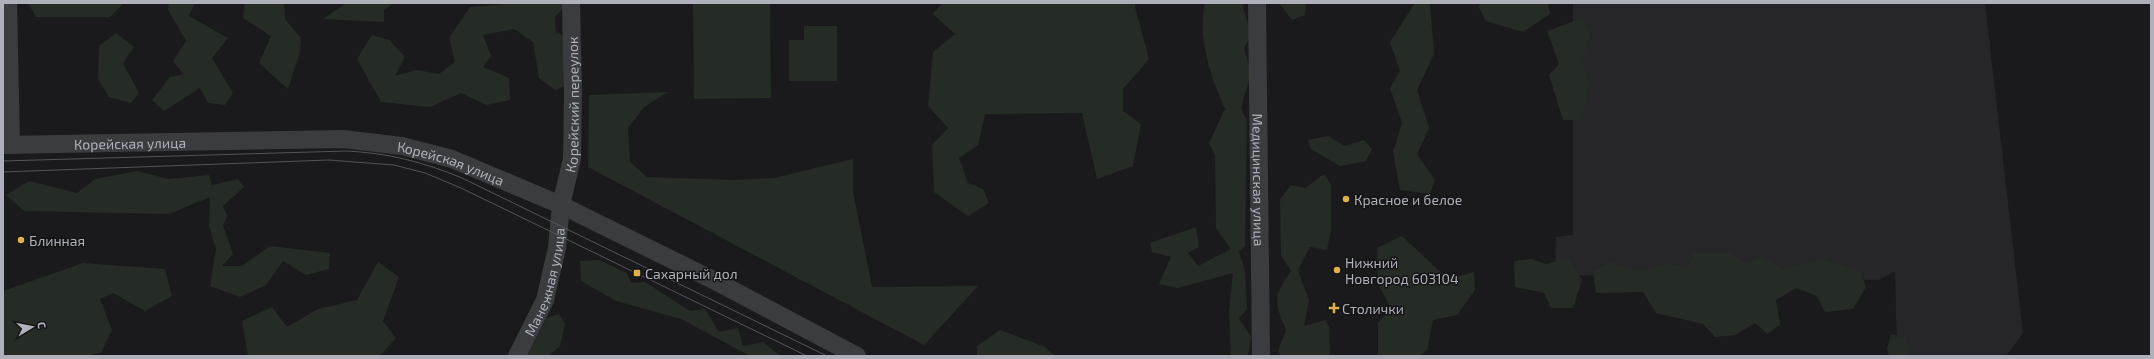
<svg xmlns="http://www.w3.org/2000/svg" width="2154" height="359" font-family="'Exo 2',sans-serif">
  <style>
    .built { fill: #262629 }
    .green { fill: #242c25 }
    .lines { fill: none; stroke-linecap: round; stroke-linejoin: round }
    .minor { stroke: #3b3c40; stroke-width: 18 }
    .tram { stroke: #525459; stroke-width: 1 }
    .poi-dot { fill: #e1b04c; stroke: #151517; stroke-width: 1.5 }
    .labels { text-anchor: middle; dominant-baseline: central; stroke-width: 3; stroke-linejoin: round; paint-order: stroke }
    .street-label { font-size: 14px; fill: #aeb1ba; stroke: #151517 }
    .poi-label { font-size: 14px; fill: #aeb1ba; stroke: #151517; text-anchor: start }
  </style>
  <rect width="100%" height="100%" fill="#1a1a1c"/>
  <!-- built -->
  <polygon class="built" points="1573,3 1985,3 2023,333 2006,356 1897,356 1895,271 1878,280 1555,275 1556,237 1573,235"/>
  <!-- green -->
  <g class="green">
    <polygon points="28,3 124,3 110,17 36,17"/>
    <polygon points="169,3 195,3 189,16 228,38 212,58 233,93 225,105 208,103 200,88 164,111 152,100 170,77 184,74 173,61 186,41 168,10"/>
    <polygon points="245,3 284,3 285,19 301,38 300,52 288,89 259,63 271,36 243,18"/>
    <polygon points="346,3 394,3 384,10 384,22 323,19"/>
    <polygon points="519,3 566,3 566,5 555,17 556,33 568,36 575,82 555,90 539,78 533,42 514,29 483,35 491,56 483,67 509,78 510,100 487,105 461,93 430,107 381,102 357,59 372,35 389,40 405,57 395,76 417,70 439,74 455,62 449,38 470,7"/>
    <polygon points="693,3 770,3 771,98 694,99"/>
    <polygon points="942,3 1136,3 1135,7 1149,59 1123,89 1123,111 1141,124 1133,166 1097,179 1082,113 985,114 978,145 959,158 968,183 983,189 989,203 968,216 934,192 932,145 948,128 928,106 933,52 955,34 933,14"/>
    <path d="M 1205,3 L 1242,3 L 1251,35 L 1244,48 L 1251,73 L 1241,108 L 1247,121 L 1245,246 L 1239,252 L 1245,271 L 1247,309 L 1239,318 L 1251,337 L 1248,356 L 1231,356 L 1229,312 L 1233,273 L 1178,288 L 1159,284 L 1171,257 L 1152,252 L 1150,243 L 1196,227 L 1199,247 L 1188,253 L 1198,266 L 1231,249 L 1216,228 L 1215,155 L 1209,143 L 1225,109 C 1211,77 1197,38 1205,3 Z"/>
    <polygon points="1279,3 1306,3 1305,15 1292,20"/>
    <polygon points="1415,3 1430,4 1434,54 1417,90 1429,128 1417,154 1435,180 1430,194 1400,190 1393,152 1402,123 1390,88 1400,71 1390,42"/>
    <polygon points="1482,3 1548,3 1550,14 1523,32 1486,21 1478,6"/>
    <polygon points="1583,18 1590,34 1582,62 1589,83 1582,120 1563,120 1549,75 1559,64 1547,31"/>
    <polygon points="804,26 837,26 837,81 789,81 789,40 804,40"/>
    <polygon points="116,33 134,47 123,63 139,93 131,103 109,97 98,79 99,46"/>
    <polygon points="668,92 644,107 628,128 630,162 647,177 735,180 774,178 853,159 853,192 872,287 978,286 924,345 588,167 589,95"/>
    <polygon points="1328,136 1345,146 1364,140 1372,149 1366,161 1340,166 1311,149 1308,140"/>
    <polygon points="137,171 169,179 209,175 212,185 238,179 244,187 223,206 227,216 223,225 233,254 222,266 242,266 270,246 330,253 329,269 306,275 283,261 266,285 240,297 210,286 216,249 209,226 210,197 169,214 24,211 6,195 29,181 77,193 95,179"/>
    <path d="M 1324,174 L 1331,185 L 1331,229 L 1327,250 L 1310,247 L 1298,270 L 1309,300 L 1304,326 L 1325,320 L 1329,326 L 1330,356 L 1281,356 L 1278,351 L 1286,330 C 1274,301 1273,297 1291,271 L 1281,255 L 1280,200 L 1291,185 L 1305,188 Z"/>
    <polygon points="1402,236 1448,279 1474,272 1475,290 1457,315 1433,320 1427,350 1420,356 1378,356 1378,323 1391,308 1378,284 1377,248"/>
    <polygon points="1694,253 1730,253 1745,263 1762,257 1782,269 1822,259 1860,271 1866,287 1853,309 1825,312 1817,296 1796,288 1776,300 1780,325 1767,334 1755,323 1735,335 1715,337 1703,324 1656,313 1643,292 1596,293 1593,272 1611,262 1641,271 1667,263 1688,268"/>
    <polygon points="1568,258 1582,280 1573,308 1551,308 1544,293 1515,287 1514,261 1531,259 1546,264"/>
    <polygon points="599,260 627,273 631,283 645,282 690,311 705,309 719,332 738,328 743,346 763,342 781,356 750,356 681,319 616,301 581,281 580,261"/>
    <polygon points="378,262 399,277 383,321 396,338 380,356 248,356 242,321 272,307 287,327 318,309 357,300"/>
    <polygon points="83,263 165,269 172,296 145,311 113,293 100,299 112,330 101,353 82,356 3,356 3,291"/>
    <polygon points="559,314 565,324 560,346 549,356 527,356 547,318"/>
    <polygon points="1000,330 1045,347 1055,356 977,356 977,346"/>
    <polygon points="1891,334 1905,338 1910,356 1889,356 1887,349"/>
  </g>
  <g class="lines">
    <!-- minor -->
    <g class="minor">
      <polyline points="8,3 11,145"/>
      <path id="s1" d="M 1257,3 L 1261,356"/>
      <path id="s2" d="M 3,145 L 343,139 L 402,146 L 452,159 L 561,205 L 719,283 L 857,356"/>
      <path id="s3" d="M 517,356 L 545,300 L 557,248 L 561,205 L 572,159 L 573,95 L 571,3"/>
    </g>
    <!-- tram -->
    <g class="tram">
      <path d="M 3,161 L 346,151 C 389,153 423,162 462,178 L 827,356"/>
      <polyline points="3,172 329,160 394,165 425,173 461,188 807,356"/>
    </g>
  </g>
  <!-- markers -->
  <g class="poi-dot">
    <circle cx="1346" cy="199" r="4"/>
    <circle cx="21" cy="240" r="4"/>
    <circle cx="1337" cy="270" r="4"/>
    <rect x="633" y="269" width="8" height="8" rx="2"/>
    <path d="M1332 302h4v4h4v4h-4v4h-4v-4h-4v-4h4z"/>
  </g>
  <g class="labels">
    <!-- street labels -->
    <g class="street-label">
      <text stroke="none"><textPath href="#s3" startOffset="261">Корейский переулок</textPath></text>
      <text stroke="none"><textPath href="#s2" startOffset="127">Корейская улица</textPath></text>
      <text stroke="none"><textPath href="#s2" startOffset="451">Корейская улица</textPath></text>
      <text stroke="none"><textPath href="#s1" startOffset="177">Медицинская улица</textPath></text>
      <text stroke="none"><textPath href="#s3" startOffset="80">Манежная улица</textPath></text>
    </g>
    <!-- poi labels -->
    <g class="poi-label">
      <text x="1354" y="199">Красное и белое</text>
      <text x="29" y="240">Блинная</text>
      <text x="1345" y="262">Нижний<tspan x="1345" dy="16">Новгород 603104</tspan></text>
      <text x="645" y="273">Сахарный дол</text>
      <text x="1342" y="308">Столички</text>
    </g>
  </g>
  <!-- border -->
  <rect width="2154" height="359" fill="none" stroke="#aeb1ba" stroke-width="8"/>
  <!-- north arrow -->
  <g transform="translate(32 327) rotate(80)" stroke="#151517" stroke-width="3" paint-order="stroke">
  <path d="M0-3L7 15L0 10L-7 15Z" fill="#aeb1ba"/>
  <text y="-6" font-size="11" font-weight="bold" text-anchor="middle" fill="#aeb1ba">С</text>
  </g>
</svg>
